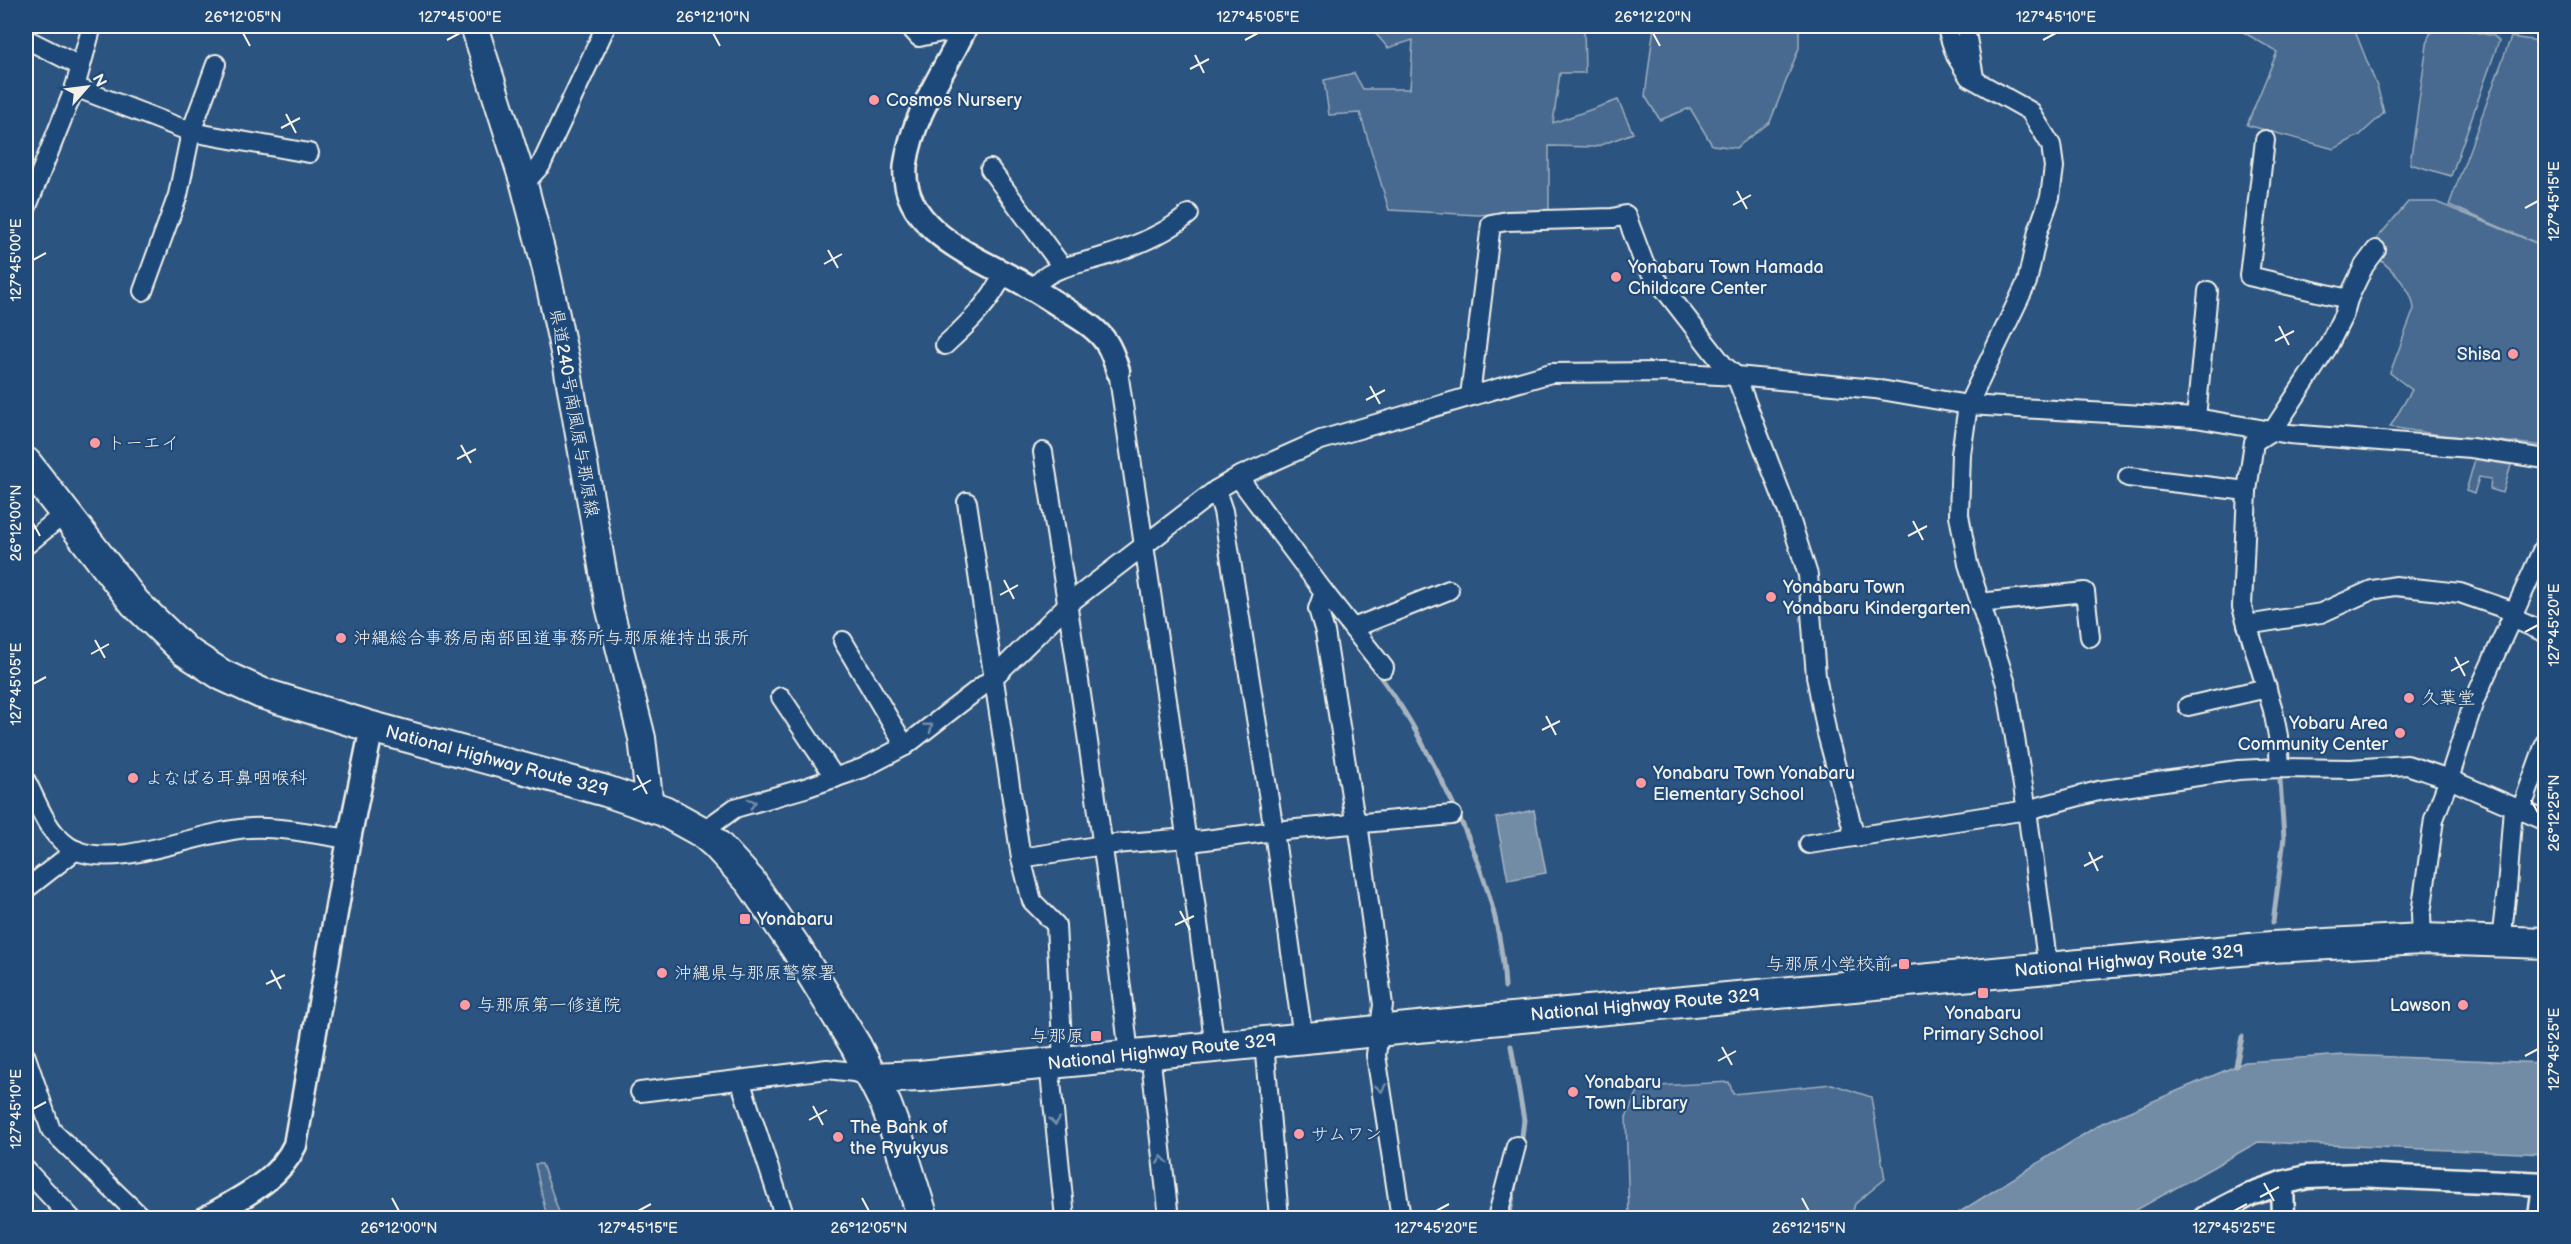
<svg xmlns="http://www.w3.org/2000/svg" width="2571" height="1244" font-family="'Balsamiq Sans','Klee One',sans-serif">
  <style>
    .green { fill: #496b90; stroke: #9eaebc; stroke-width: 1.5 }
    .water { fill: #738ca6; stroke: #a7b4c0; stroke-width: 1.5 }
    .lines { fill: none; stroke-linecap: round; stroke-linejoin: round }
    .stream { stroke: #a7b4c0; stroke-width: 5 }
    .minor-casing { stroke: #f4f1e8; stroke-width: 22 }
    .tertiary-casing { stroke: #f4f1e8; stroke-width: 27 }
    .secondary-casing { stroke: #f4f1e8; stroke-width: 30 }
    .trunk-casing { stroke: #f4f1e8; stroke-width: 34 }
    .minor { stroke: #1f4a7a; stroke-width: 18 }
    .tertiary { stroke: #1f4a7a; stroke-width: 22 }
    .secondary { stroke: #1f4a7a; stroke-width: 26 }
    .trunk { stroke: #1f4a7a; stroke-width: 30 }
    .oneway { stroke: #748da6 }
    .ticks { fill: none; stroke: #f4f1e8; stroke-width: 2 }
    .poi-dot { fill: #ff9aa2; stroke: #1f4a7a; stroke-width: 2 }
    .labels { text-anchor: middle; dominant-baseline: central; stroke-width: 4.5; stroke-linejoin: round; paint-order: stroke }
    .poi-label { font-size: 18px; fill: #f4f1e8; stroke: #1f4a7a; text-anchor: start }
    .street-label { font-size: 18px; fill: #f4f1e8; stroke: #1f4a7a }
    .neatline { fill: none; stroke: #f4f1e8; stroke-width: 2 }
    .ticks-label { font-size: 15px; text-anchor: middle; fill: #f4f1e8 }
  </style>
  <rect width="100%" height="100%" fill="#2c5481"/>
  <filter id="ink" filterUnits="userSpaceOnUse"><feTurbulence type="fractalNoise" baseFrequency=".0167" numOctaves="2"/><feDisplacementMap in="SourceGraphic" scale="12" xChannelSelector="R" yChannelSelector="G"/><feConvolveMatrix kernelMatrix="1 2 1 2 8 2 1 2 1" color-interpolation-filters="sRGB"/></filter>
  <g filter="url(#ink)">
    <!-- green -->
    <g class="green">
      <polygon points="1369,26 1584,26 1585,73 1560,73 1553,123 1618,100 1633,133 1595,147 1549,146 1549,210 1478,215 1389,210 1360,113 1329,115 1324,80 1354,73 1363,89 1410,89 1413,40 1388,48"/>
      <polygon points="1654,26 1799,26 1799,48 1770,122 1736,148 1712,145 1690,108 1660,120 1645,96"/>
      <polygon points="2233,26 2353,26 2378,89 2384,113 2360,135 2334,149 2247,125 2277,52"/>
      <polygon points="2434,26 2449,26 2494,36 2499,41 2451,176 2410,164 2428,38"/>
      <path d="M 2511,37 L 2545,42 L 2545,446 L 2433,434 L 2390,427 L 2412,390 L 2390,373 L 2414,309 C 2413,286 2385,264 2368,249 L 2408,202 L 2436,202 L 2541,245 L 2449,205 Z"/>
      <polygon points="2475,459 2511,465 2503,493 2490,489 2491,479 2479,477 2474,494 2466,491"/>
      <polygon points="1729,1082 1733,1094 1832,1084 1871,1097 1885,1179 1855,1204 1851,1218 1629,1218 1626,1117 1640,1087"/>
      <polygon points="535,1164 542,1164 561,1218 547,1218"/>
    </g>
    <!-- water -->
    <g class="water">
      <polygon points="1534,810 1546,873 1508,880 1496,818"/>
      <polygon points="2344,1055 2545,1063 2545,1154 2258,1142 2122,1218 1950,1218 2102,1123 2245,1062"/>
    </g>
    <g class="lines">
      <!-- stream -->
      <g class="stream">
        <path d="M 1375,670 C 1404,707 1420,738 1441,779 C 1475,847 1501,911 1505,987"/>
        <polyline points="2273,922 2284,838 2280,780"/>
        <polyline points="1511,1046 1524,1120 1521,1145"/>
        <polyline points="2236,1066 2242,1037"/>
        <polyline points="1509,1218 1516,1178"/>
      </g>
      <defs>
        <g id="minor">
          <polyline points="909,26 919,37 942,32 961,35"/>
          <polyline points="1946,26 1956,56 1969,77 2030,111 2051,145 2054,167 2050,197 2038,231 2027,282 1968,405 1961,454 1959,515 1968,564 2006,684 2027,810 2048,968"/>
          <polyline points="1967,38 1974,77"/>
          <polyline points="26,39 80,66"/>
          <polyline points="216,64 191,132 309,153"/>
          <polyline points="75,87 191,132 178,195 143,291"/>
          <polyline points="2265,140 2249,276 2348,299 2344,314 2327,348 2274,429 2254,442 2247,491 2242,607 2273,710 2278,736 2280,768"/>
          <polyline points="990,169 1063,268"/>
          <polyline points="524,184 541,165 606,26"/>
          <polyline points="26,209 75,87 92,26"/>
          <path d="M 1033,289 C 1049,266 1077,265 1102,257 C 1130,248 1167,233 1189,214"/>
          <polyline points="2348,299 2364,266 2376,250"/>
          <path d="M 945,345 C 968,324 990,303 1004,273"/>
          <polyline points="1118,371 1170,720 1215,1047"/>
          <polyline points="1470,396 1491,224 1507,221 1613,218 1626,215 1644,263 1724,366 1736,376 1788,512 1808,575 1816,676 1827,734 1855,837"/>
          <polyline points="2196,418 2208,291"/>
          <path d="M 1043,452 C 1076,653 1106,853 1129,1055"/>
          <polyline points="1238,477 1324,592 1318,609 1325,632 1354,814 1358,823 1383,1005 1376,1055 1401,1218"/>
          <polyline points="2128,477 2247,491"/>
          <polyline points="1216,490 1223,511 1274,831 1303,1038"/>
          <polyline points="967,502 1021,858 1032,901 1056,925 1063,1062"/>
          <polyline points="26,545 64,514"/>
          <polyline points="1324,592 1384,668"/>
          <polyline points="1979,603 2085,592 2090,637"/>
          <polyline points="2512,618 2546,633"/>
          <polyline points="2247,625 2321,613 2372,590 2395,586 2460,593 2515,612"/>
          <polyline points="1353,628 1449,590"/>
          <polyline points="843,641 905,746"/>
          <polyline points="781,697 835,778"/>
          <polyline points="2188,706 2267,688"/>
          <path d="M 26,781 C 39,805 48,837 75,850 C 120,870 201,830 250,828 C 281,826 318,835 349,839"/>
          <polyline points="2521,810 2546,741"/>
          <polyline points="702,832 735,808 805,788 863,768 905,746 994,677 1068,604 1216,490 1238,477 1321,440 1551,373 1663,372 1736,376 1875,389 1968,405 2196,418 2289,434 2471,448 2546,459"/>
          <polyline points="1809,844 2027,810 2098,791 2238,770 2280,768 2351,769 2407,765 2449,779 2474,701 2546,542"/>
          <polyline points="1021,858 1103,845 1187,838 1198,841 1274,831 1452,815"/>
          <polyline points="26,889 76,850"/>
          <polyline points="2422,939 2421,914 2434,819 2449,779 2546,821"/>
          <polyline points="2501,941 2507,889 2513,807"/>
          <polyline points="1264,1042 1279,1218"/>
          <polyline points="1150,1053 1169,1218"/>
          <polyline points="26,1057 51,1130 142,1218"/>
          <polyline points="1049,1063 1065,1218"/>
          <polyline points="740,1080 785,1218"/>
          <polyline points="640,1092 827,1069 854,1072 872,1078"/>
          <polyline points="26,1170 71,1218"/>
          <polyline points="1497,1218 1516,1146"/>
        </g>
        <g id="tertiary">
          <path d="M 966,26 C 946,70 913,113 906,163 C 897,226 972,256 1017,280 C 1036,290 1053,301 1071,313 C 1084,321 1097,329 1106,342 C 1112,351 1115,361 1118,371"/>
          <polyline points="2282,1183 2283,1218"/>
          <path d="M 206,1218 C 239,1198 278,1182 295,1145 L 349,839 L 372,727"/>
          <polyline points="2205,1218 2251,1194 2282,1183 2307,1177 2358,1175 2546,1184"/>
          <polyline points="2540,1218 2544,1184"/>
        </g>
        <polyline id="secondary" points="474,26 524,184 546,269 567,366 609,606 642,738 650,806"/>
        <g id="trunk">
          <polyline points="26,463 135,603 185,651 222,675 261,693 372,727 606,791 664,811 702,832 717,845 750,881 796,948 856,1046 886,1105 896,1132 923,1218"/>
          <polyline points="872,1078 920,1076 1469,1022 2272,947 2422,939 2546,943"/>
        </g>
      </defs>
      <!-- minor casing -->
      <use href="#minor" class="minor-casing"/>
      <!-- tertiary casing -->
      <use href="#tertiary" class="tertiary-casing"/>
      <!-- secondary casing -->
      <use href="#secondary" class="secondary-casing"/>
      <!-- trunk casing -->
      <use href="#trunk" class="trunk-casing"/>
      <!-- minor -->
      <use href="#minor" class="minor"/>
      <!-- tertiary -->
      <use href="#tertiary" class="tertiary"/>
      <!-- secondary -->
      <use href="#secondary" class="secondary"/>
      <!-- trunk -->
      <use href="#trunk" class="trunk"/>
    </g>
    <!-- one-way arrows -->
    <defs><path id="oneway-chevron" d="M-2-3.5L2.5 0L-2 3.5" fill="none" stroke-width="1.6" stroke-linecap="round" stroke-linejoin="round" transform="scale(1.5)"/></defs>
    <g class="oneway">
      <use href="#oneway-chevron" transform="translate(929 727) rotate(-38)"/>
      <use href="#oneway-chevron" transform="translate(752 803) rotate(-16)"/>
      <use href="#oneway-chevron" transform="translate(1381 1088) rotate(81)"/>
      <use href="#oneway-chevron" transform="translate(1055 1121) rotate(84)"/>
      <use href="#oneway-chevron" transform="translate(1162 1160) rotate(-97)"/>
    </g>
  </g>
  <!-- ticks -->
  <path class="ticks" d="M 243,33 L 250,46M 713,33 L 720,46M 1653,33 L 1660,46M 447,40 L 460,33M 1245,40 L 1258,33M 2043,40 L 2056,33M 1195,55 L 1204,73M 1190,69 L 1209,59M 286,114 L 296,133M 281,128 L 300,118M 1737,191 L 1747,209M 1733,205 L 1751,195M 2525,208 L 2538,201M 828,250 L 838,268M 33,260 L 46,253M 824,264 L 842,254M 2279,326 L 2289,345M 2275,341 L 2294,331M 1370,386 L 1380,404M 1366,400 L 1385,390M 461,445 L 471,463M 457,459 L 476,449M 1913,521 L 1923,540M 33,523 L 40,536M 1908,536 L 1927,526M 1004,580 L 1014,599M 1000,595 L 1018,585M 2525,632 L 2538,625M 95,640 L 105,658M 91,654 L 109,644M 2455,657 L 2465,676M 2451,671 L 2469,661M 33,684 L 46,677M 1546,716 L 1556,735M 1542,730 L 1560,721M 637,775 L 647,794M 633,790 L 651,780M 2531,800 L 2538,813M 2089,852 L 2098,871M 2084,866 L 2103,856M 1180,911 L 1190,930M 1175,925 L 1194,916M 271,970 L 281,989M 266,984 L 285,975M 1722,1047 L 1732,1065M 2525,1056 L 2538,1049M 1718,1061 L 1736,1051M 813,1106 L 823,1125M 33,1109 L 46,1102M 809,1120 L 827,1110M 2264,1183 L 2274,1201M 2260,1197 L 2279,1187M 392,1198 L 399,1211M 862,1198 L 869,1211M 1802,1198 L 1809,1211M 638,1211 L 651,1204M 1436,1211 L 1449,1204M 2234,1211 L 2247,1204"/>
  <!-- markers -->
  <g class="poi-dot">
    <circle cx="874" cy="100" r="6"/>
    <circle cx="1616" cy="277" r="6"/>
    <circle cx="2513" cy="354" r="6"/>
    <circle cx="95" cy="443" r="6"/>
    <circle cx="1771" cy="597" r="6"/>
    <circle cx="341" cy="638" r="6"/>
    <circle cx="2409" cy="698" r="6"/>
    <circle cx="2400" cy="733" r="6"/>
    <circle cx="133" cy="778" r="6"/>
    <circle cx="1641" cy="783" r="6"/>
    <rect x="739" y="913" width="12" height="12" rx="3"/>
    <rect x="1898" y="958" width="12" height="12" rx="3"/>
    <circle cx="662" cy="973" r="6"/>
    <rect x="1977" y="987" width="12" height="12" rx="3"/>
    <circle cx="465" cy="1005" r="6"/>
    <circle cx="2463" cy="1005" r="6"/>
    <rect x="1090" y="1030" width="12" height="12" rx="3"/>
    <circle cx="1573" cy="1092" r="6"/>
    <circle cx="1299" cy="1134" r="6"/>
    <circle cx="838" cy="1137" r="6"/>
  </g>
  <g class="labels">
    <!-- poi labels -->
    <g class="poi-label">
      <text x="886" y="100">Cosmos Nursery</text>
      <text x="1628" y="267">Yonabaru Town Hamada<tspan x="1628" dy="21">Childcare Center</tspan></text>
      <text x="2501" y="354" text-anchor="end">Shisa</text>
      <text x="107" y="443">トーエイ</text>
      <text x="1783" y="587">Yonabaru Town<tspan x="1783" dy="21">Yonabaru Kindergarten</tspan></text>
      <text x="353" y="638">沖縄総合事務局南部国道事務所与那原維持出張所</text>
      <text x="2421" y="698">久葉堂</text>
      <text x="2388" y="723" text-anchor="end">Yobaru Area<tspan x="2388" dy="21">Community Center</tspan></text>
      <text x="1653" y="773">Yonabaru Town Yonabaru<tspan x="1653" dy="21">Elementary School</tspan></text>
      <text x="145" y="778">よなばる耳鼻咽喉科</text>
      <text x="757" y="919">Yonabaru</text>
      <text x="1892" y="964" text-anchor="end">与那原小学校前</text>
      <text x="674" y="973">沖縄県与那原警察署</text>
      <text x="477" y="1005">与那原第一修道院</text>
      <text x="2451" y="1005" text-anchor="end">Lawson</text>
      <text x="1983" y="1013" text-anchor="middle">Yonabaru<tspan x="1983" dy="21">Primary School</tspan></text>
      <text x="1084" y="1036" text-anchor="end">与那原</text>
      <text x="1585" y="1082">Yonabaru<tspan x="1585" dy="21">Town Library</tspan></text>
      <text x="850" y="1127">The Bank of<tspan x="850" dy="21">the Ryukyus</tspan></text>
      <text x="1311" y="1134">サムワン</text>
    </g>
    <!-- street labels -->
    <g class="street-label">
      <text transform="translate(574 413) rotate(80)">県道240号南風原与那原線</text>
      <text transform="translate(497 761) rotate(15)">National Highway Route 329</text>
      <text transform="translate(2129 961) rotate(-5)">National Highway Route 329</text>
      <text transform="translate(1645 1005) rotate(-5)">National Highway Route 329</text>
      <text transform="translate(1162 1052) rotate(-6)">National Highway Route 329</text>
    </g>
  </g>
  <!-- margin -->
  <rect width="2571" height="1244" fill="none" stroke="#1f4a7a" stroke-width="66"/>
  <!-- north arrow -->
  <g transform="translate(87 87) rotate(62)" stroke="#1f4a7a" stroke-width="4.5" paint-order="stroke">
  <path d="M0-4.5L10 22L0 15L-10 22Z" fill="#f4f1e8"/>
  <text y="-9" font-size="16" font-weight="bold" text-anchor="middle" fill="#f4f1e8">N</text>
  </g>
  <rect x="33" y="33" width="2505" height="1178" class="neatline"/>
  <g class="ticks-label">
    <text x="243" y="22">26°12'05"N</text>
    <text x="460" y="22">127°45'00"E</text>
    <text x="713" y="22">26°12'10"N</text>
    <text x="1258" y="22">127°45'05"E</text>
    <text x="1653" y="22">26°12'20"N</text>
    <text x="2056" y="22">127°45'10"E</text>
    <text transform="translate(2554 201) rotate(-90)" y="5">127°45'15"E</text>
    <text transform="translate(16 260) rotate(-90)" y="5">127°45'00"E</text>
    <text transform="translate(16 523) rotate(-90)" y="5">26°12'00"N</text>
    <text transform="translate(2554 625) rotate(-90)" y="5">127°45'20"E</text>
    <text transform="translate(16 684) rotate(-90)" y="5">127°45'05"E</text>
    <text transform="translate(2554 813) rotate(-90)" y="5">26°12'25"N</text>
    <text transform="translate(2554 1049) rotate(-90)" y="5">127°45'25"E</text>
    <text transform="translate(16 1109) rotate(-90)" y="5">127°45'10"E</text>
    <text x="399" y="1233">26°12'00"N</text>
    <text x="638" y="1233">127°45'15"E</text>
    <text x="869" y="1233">26°12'05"N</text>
    <text x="1436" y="1233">127°45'20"E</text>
    <text x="1809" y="1233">26°12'15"N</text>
    <text x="2234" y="1233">127°45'25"E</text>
  </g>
</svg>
